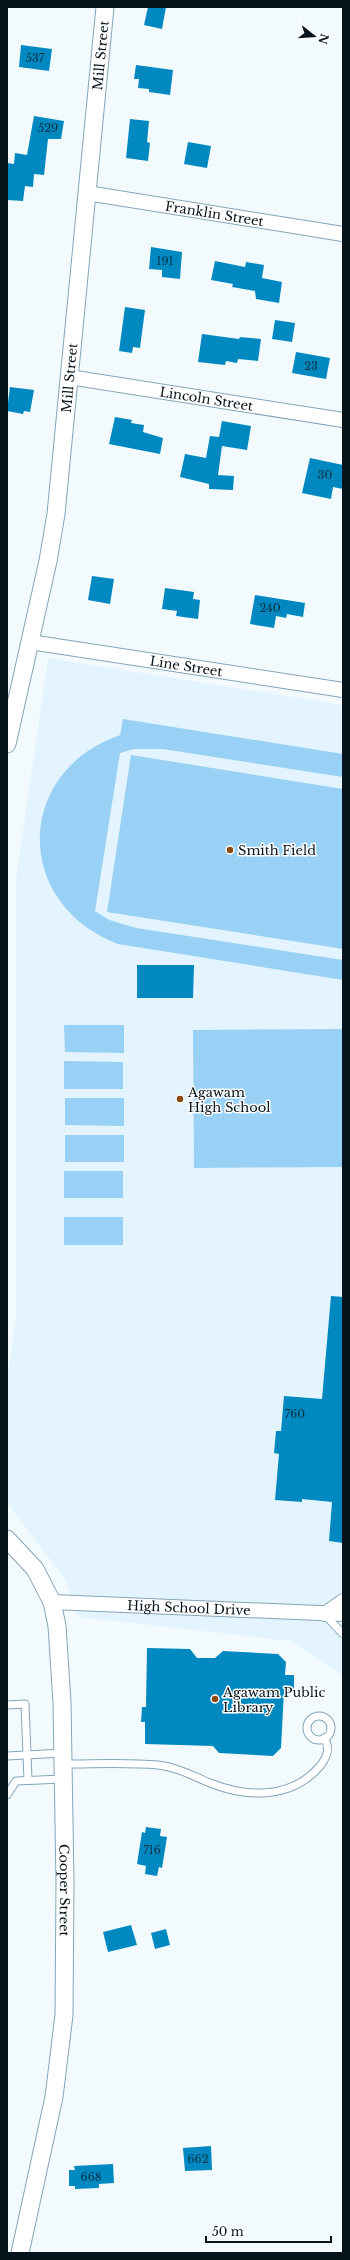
<svg xmlns="http://www.w3.org/2000/svg" width="350" height="2260" font-family="'Libre Baskerville',serif">
  <style>
    .built { fill: #e3f4ff }
    .green { fill: #98d1f5 }
    .building { fill: #0089c1 }
    .lines { fill: none; stroke-linecap: round; stroke-linejoin: round }
    .service-casing { stroke: #84a5b9; stroke-width: 9 }
    .minor-casing { stroke: #84a5b9; stroke-width: 16 }
    .tertiary-casing { stroke: #84a5b9; stroke-width: 19 }
    .service { stroke: #fff; stroke-width: 7 }
    .minor { stroke: #fff; stroke-width: 14 }
    .tertiary { stroke: #fff; stroke-width: 17 }
    .poi-dot { fill: #8a4a12; stroke: #fff; stroke-width: 1.5 }
    .labels { text-anchor: middle; dominant-baseline: central; stroke-width: 3; stroke-linejoin: round; paint-order: stroke }
    .number-label { font-size: 11px; fill: #053044 }
    .street-label { font-size: 13px; fill: #07131a; stroke: #fff }
    .poi-label { font-size: 13px; fill: #07131a; stroke: #fff; text-anchor: start }
  </style>
  <rect width="100%" height="100%" fill="#f3fafe"/>
  <!-- built -->
  <polygon class="built" points="48,658 343,705 343,1676 291,1641 78,1617 65,1579 7,1503 7,1379 16,1319 16,879"/>
  <!-- green -->
  <g class="green">
    <path d="M 123,719 L 343,754 L 343,777 L 163,749 L 134,749 L 120,753 L 95,911 L 109,920 L 136,928 L 343,960 L 343,980 L 118,944 C 13,904 14,772 120,735 Z"/>
    <polygon points="131,755 343,789 343,949 107,912"/>
    <polygon points="64,1025 124,1025 124,1053 65,1052"/>
    <polygon points="343,1029 343,1167 194,1168 193,1030"/>
    <polygon points="64,1061 123,1062 123,1089 64,1089"/>
    <polygon points="65,1098 124,1098 124,1126 65,1125"/>
    <rect x="65" y="1135" width="59" height="27"/>
    <rect x="64" y="1171" width="59" height="27"/>
    <rect x="64" y="1217" width="59" height="28"/>
  </g>
  <!-- building -->
  <g class="building">
    <polygon points="148,7 166,7 162,29 144,25"/>
    <polygon points="21,45 52,49 49,71 19,67"/>
    <polygon points="136,65 173,70 170,95 149,92 149,89 138,88 139,79 134,79"/>
    <polygon points="34,116 64,121 61,139 48,139 44,175 34,174 33,187 25,186 23,201 7,200 7,163 14,164 15,153 27,155"/>
    <polygon points="130,119 149,121 147,142 150,143 148,161 126,158"/>
    <polygon points="188,142 211,146 207,168 184,164"/>
    <polygon points="151,247 182,252 180,279 162,277 162,270 149,269"/>
    <polygon points="215,261 245,267 246,262 264,265 262,278 282,282 279,303 256,299 255,291 232,287 233,284 211,280"/>
    <polygon points="125,307 145,310 140,348 133,347 132,353 119,351"/>
    <polygon points="275,320 295,323 292,342 272,339"/>
    <polygon points="202,334 239,339 240,337 261,339 258,361 238,359 237,363 226,361 225,365 198,362"/>
    <polygon points="296,352 330,358 326,379 292,373"/>
    <polygon points="10,387 34,390 30,412 24,411 23,414 7,411"/>
    <polygon points="115,417 132,420 131,423 144,425 143,432 163,438 160,454 109,444"/>
    <polygon points="222,421 251,426 247,450 222,446 218,475 234,476 233,490 209,489 209,484 180,477 185,454 206,458 210,436 219,437"/>
    <polygon points="310,458 343,465 343,489 333,487 331,499 302,493"/>
    <polygon points="92,576 114,579 110,604 88,600"/>
    <polygon points="165,588 194,592 193,599 200,600 198,619 176,616 177,611 162,609"/>
    <polygon points="255,595 305,603 303,617 287,614 286,618 276,616 274,628 250,624"/>
    <polygon points="137,965 194,965 193,998 137,998"/>
    <polygon points="331,1296 343,1297 343,1543 329,1541 332,1502 302,1499 302,1502 275,1500 279,1454 274,1453 276,1431 281,1431 284,1396 322,1399"/>
    <polygon points="147,1648 190,1649 197,1658 215,1658 223,1651 278,1654 286,1662 285,1675 294,1675 294,1691 284,1691 281,1748 273,1756 219,1753 213,1746 145,1744 145,1722 141,1722 142,1707 146,1707"/>
    <polygon points="146,1827 161,1829 160,1836 167,1837 162,1868 159,1867 157,1876 145,1874 146,1866 137,1864 142,1832 145,1833"/>
    <polygon points="131,1925 137,1945 108,1952 103,1932"/>
    <polygon points="166,1929 170,1945 155,1949 151,1933"/>
    <polygon points="211,2146 212,2170 185,2171 183,2148"/>
    <polygon points="113,2164 114,2183 99,2184 99,2188 75,2189 75,2186 69,2186 69,2170 75,2170 74,2166"/>
  </g>
  <g class="lines">
    <defs>
      <g id="service">
        <polyline points="325,1615 343,1634"/>
        <polyline points="7,1705 25,1704 28,1780"/>
        <circle cx="319" cy="1728" r="12"/>
        <polyline points="7,1756 63,1753"/>
        <path d="M 63,1764 C 95,1764 127,1762 158,1765 C 177,1767 193,1776 210,1783 C 248,1798 292,1799 320,1766 C 327,1757 331,1748 324,1738"/>
        <polyline points="7,1795 16,1781 63,1779"/>
      </g>
      <g id="minor">
        <path id="s1" d="M 87,193 L 343,234"/>
        <path id="s2" d="M 69,377 L 343,420"/>
        <path id="s3" d="M 30,642 L 343,690"/>
        <path id="s4" d="M 52,1602 L 343,1614"/>
        <polyline points="325,1614 343,1601"/>
      </g>
      <g id="tertiary">
        <path id="s5" d="M 7,744 L 48,561 L 56,514 L 105,7"/>
        <path id="s6" d="M 7,1539 L 35,1569 L 52,1602 L 57,1626 L 62,1702 L 65,1883 L 64,2015 L 54,2097 L 20,2253"/>
      </g>
    </defs>
    <!-- service casing -->
    <use href="#service" class="service-casing"/>
    <!-- minor casing -->
    <use href="#minor" class="minor-casing"/>
    <!-- tertiary casing -->
    <use href="#tertiary" class="tertiary-casing"/>
    <!-- service -->
    <use href="#service" class="service"/>
    <!-- minor -->
    <use href="#minor" class="minor"/>
    <!-- tertiary -->
    <use href="#tertiary" class="tertiary"/>
  </g>
  <!-- markers -->
  <g class="poi-dot">
    <circle cx="230" cy="850" r="4"/>
    <circle cx="180" cy="1099" r="4"/>
    <circle cx="215" cy="1699" r="4"/>
  </g>
  <g class="labels">
    <!-- number labels -->
    <g class="number-label">
      <text x="35" y="58">537</text>
      <text x="48" y="128">529</text>
      <text x="165" y="261">191</text>
      <text x="311" y="366">23</text>
      <text x="325" y="475">30</text>
      <text x="270" y="608">240</text>
      <text x="295" y="1414">760</text>
      <text x="152" y="1850">716</text>
      <text x="198" y="2159">662</text>
      <text x="91" y="2177">668</text>
    </g>
    <!-- street labels -->
    <g class="street-label">
      <text stroke="none"><textPath href="#s5" startOffset="696">Mill Street</textPath></text>
      <text stroke="none"><textPath href="#s1" startOffset="129">Franklin Street</textPath></text>
      <text stroke="none"><textPath href="#s5" startOffset="372">Mill Street</textPath></text>
      <text stroke="none"><textPath href="#s2" startOffset="139">Lincoln Street</textPath></text>
      <text stroke="none"><textPath href="#s3" startOffset="158">Line Street</textPath></text>
      <text stroke="none"><textPath href="#s4" startOffset="137">High School Drive</textPath></text>
      <text stroke="none"><textPath href="#s6" startOffset="367">Cooper Street</textPath></text>
    </g>
    <!-- poi labels -->
    <g class="poi-label">
      <text x="238" y="850">Smith Field</text>
      <text x="188" y="1092">Agawam<tspan x="188" dy="15">High School</tspan></text>
      <text x="223" y="1692">Agawam Public<tspan x="223" dy="15">Library</tspan></text>
    </g>
  </g>
  <!-- border -->
  <rect width="350" height="2260" fill="none" stroke="#07131a" stroke-width="16"/>
  <!-- north arrow -->
  <g transform="translate(314 36) rotate(107)" stroke="#ffffff" stroke-width="3" paint-order="stroke">
  <path d="M0-3L7 15L0 10L-7 15Z" fill="#07131a"/>
  <text y="-6" font-size="11" font-weight="bold" text-anchor="middle" fill="#07131a">N</text>
  </g>
  <!-- scale -->
  <path d="M206 2236v6h125v-6" fill="none" stroke="#07131a" stroke-width="2"/>
  <text x="212" y="2236" font-size="12" fill="#07131a" stroke="#ffffff" stroke-width="3" paint-order="stroke">50 m</text>
</svg>
